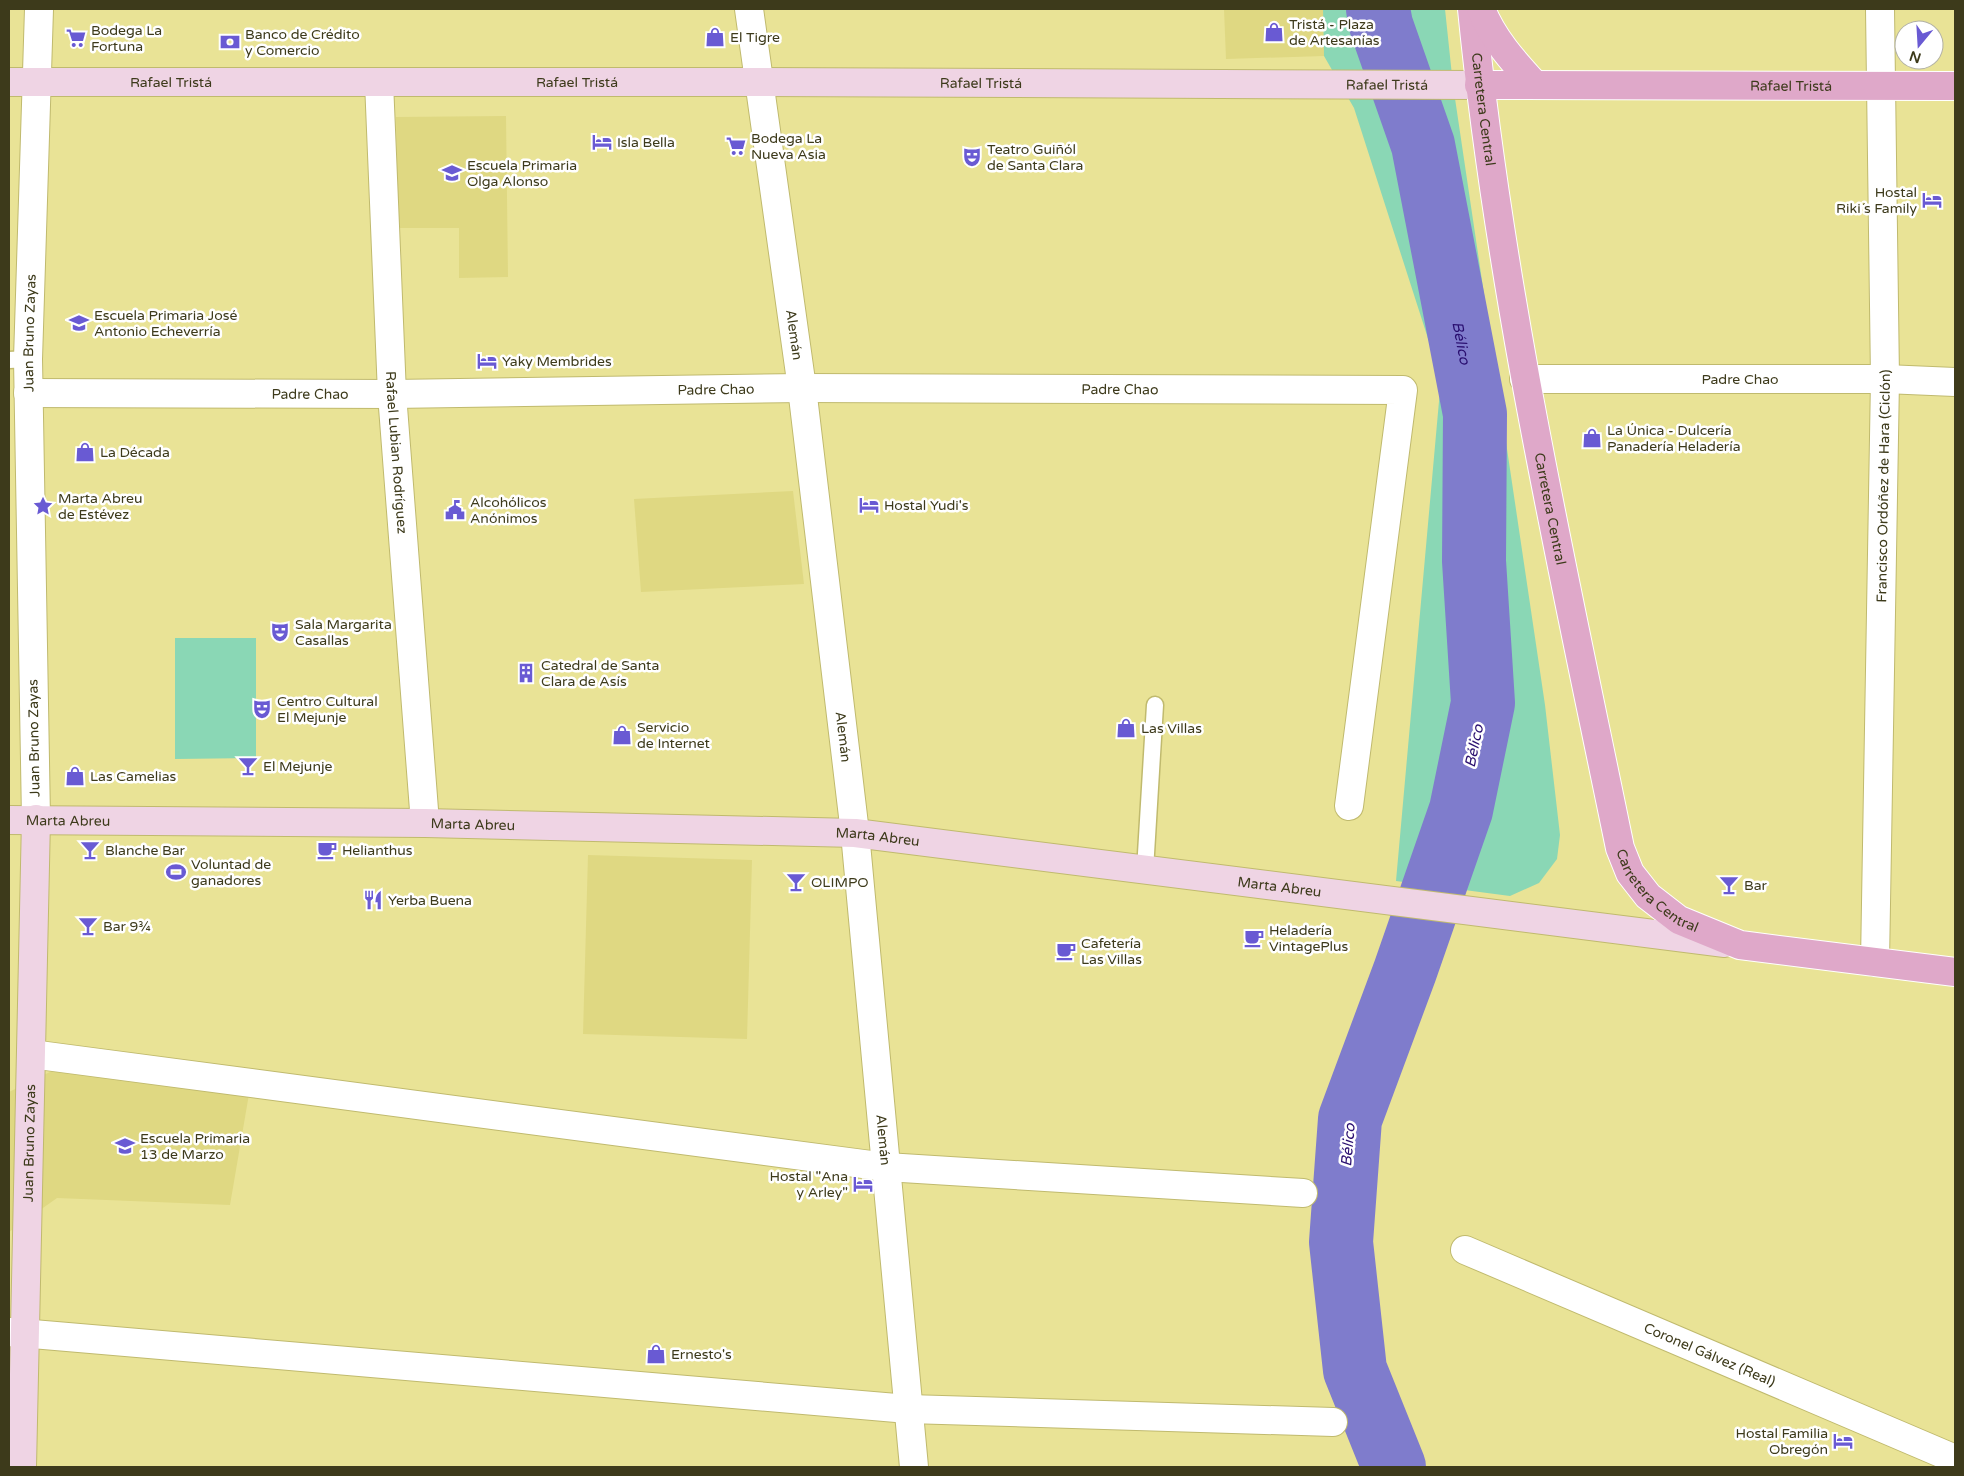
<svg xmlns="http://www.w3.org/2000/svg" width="1964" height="1476" font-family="'Varela Round',sans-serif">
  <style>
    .built { fill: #dfd882 }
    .green { fill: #8ad7b5 }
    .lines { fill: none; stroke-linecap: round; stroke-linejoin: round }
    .river { stroke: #7f7ccc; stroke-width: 64 }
    .lane-casing { stroke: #c0ba6e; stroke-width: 19 }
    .street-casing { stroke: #c0ba6e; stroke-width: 30 }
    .secondary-casing { stroke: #c0ba6e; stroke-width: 30 }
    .primary-casing { stroke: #fff; stroke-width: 30 }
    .lane { stroke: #fff; stroke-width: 16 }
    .street { stroke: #fff; stroke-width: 28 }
    .secondary { stroke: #efd4e4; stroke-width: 28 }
    .primary { stroke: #dfa8c9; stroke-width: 28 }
    .labels { text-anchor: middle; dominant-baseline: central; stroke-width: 5; stroke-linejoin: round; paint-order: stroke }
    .poi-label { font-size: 14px; fill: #3d3a1b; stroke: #fff; text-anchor: start }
    .street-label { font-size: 14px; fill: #3d3a1b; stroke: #fff }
    .water-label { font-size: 15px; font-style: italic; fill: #290e6f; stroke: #fff }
  </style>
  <rect width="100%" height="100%" fill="#e9e396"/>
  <!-- built -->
  <g class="built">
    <polygon points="1224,9 1323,9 1324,56 1226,59"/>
    <polygon points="506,116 508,277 459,278 459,228 398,228 396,117"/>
    <polygon points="793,491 804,584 641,592 634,499"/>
    <polygon points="588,855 752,860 747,1039 583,1034"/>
    <polygon points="56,1069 249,1094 230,1205 57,1198 9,1232 9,1092"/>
  </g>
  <!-- green -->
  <g class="green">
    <polygon points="1323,9 1445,9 1453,85 1545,705 1560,835 1557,859 1539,883 1510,896 1396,881 1441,379 1354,108 1324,56"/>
    <polygon points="175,638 256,638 256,758 175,759"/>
  </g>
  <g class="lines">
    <!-- river -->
    <path class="river" id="s1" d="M 1378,9 L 1381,25 L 1423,145 L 1475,414 L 1474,561 L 1483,703 L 1461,810 L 1405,971 L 1350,1119 L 1341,1242 L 1355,1370 L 1394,1467"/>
    <defs>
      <g id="lane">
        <polyline points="9,360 28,359"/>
        <polyline points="1145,870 1155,705"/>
      </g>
      <g id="street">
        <path id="s2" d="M 749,9 L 802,388 L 855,833 L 914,1467"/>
        <path id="s3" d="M 379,82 L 392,394 L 425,823"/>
        <path id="s4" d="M 1524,379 L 1885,379 L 1955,382"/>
        <path id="s5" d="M 28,393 L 392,394 L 802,388 L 1403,390 L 1349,806"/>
        <path id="s6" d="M 36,819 L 28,359 L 39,9"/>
        <path id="s7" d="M 1875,962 L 1885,379 L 1880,9"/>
        <polyline points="31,1054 886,1167 1303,1193"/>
        <path id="s8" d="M 1465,1250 L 1955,1459"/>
        <polyline points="9,1332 908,1409 1333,1422"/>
      </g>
      <g id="secondary">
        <path id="s9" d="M 9,82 L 759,82 L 1479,85"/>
        <path id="s10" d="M 9,820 L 425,823 L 855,833 L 1725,943"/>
        <path id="s11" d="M 22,1467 L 36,819"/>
      </g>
      <g id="primary">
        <path id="s12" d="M 1472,9 C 1500,292 1563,570 1620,848 L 1630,873 L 1648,896 L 1679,920 L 1740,945 L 1955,972"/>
        <path d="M 1481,9 C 1493,39 1513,61 1535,85"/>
        <path id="s13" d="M 1479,85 L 1955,86"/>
      </g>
    </defs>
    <!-- lane casing -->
    <use href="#lane" class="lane-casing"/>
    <!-- street casing -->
    <use href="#street" class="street-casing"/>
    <!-- secondary casing -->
    <use href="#secondary" class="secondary-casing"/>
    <!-- primary casing -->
    <use href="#primary" class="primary-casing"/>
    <!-- lane -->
    <use href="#lane" class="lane"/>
    <!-- street -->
    <use href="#street" class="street"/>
    <!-- secondary -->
    <use href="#secondary" class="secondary"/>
    <!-- primary -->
    <use href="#primary" class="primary"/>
  </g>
  <!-- icons -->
  <defs>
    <symbol id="shop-bare" viewBox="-9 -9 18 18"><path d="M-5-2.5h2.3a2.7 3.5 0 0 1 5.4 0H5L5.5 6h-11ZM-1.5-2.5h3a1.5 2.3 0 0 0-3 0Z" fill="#695ad3" stroke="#fff" stroke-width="2.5" paint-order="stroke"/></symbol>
    <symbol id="supermarket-bare" viewBox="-9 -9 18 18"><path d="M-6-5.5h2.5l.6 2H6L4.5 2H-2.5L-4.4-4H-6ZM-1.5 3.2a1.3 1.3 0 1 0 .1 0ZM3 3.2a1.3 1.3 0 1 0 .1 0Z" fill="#695ad3" stroke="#fff" stroke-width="2.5" paint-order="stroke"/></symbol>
    <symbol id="bank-bare" viewBox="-9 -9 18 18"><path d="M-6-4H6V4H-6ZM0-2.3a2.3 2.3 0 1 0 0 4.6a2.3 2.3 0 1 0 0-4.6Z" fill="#695ad3" stroke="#fff" stroke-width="2.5" paint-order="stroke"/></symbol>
    <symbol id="hotel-bare" viewBox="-9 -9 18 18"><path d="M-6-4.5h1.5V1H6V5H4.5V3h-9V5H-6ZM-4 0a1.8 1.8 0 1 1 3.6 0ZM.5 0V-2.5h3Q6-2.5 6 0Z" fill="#695ad3" stroke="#fff" stroke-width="2.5" paint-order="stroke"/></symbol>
    <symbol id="theatre-bare" viewBox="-9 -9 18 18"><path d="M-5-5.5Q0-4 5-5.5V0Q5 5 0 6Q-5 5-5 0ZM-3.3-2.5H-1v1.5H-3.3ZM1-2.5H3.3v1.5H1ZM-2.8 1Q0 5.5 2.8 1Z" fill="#695ad3" stroke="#fff" stroke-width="2.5" paint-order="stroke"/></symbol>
    <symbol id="school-bare" viewBox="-9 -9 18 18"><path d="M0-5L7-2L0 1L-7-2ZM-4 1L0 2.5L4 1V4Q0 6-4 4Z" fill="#695ad3" stroke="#fff" stroke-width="2.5" paint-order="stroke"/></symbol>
    <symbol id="sight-bare" viewBox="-9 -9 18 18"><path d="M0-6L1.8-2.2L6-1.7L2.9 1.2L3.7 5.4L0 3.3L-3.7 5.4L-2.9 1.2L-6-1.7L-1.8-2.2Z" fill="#695ad3" stroke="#fff" stroke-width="2.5" paint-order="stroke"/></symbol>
    <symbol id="civic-bare" viewBox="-9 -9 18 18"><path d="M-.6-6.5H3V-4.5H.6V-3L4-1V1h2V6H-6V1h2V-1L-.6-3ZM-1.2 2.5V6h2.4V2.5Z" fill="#695ad3" stroke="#fff" stroke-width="2.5" paint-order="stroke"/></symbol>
    <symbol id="building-bare" viewBox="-9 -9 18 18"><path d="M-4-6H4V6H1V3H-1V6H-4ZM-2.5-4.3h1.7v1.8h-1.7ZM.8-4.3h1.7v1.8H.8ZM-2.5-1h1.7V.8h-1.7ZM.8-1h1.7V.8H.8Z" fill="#695ad3" stroke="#fff" stroke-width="2.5" paint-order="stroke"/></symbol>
    <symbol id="bar-bare" viewBox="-9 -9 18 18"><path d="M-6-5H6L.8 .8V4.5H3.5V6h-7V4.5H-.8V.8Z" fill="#695ad3" stroke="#fff" stroke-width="2.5" paint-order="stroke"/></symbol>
    <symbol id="cafe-bare" viewBox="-9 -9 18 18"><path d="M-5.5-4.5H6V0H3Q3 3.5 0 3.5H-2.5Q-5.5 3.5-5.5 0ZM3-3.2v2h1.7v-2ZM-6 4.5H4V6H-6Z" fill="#695ad3" stroke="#fff" stroke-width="2.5" paint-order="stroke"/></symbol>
    <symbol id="stadium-bare" viewBox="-9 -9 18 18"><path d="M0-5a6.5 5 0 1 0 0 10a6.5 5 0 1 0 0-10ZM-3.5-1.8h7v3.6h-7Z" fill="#695ad3" stroke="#fff" stroke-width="2.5" paint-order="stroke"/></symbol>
    <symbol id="restaurant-bare" viewBox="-9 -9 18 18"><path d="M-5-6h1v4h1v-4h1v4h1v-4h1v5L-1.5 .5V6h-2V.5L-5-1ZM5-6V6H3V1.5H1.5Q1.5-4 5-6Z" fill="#695ad3" stroke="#fff" stroke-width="2.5" paint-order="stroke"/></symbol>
  </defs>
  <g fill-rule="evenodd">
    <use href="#shop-bare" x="1260" y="18" width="28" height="28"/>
    <use href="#shop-bare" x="701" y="23" width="28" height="28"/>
    <use href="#supermarket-bare" x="62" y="24" width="28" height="28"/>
    <use href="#bank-bare" x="216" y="28" width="28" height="28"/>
    <use href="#hotel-bare" x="588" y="128" width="28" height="28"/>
    <use href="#supermarket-bare" x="722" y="132" width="28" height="28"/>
    <use href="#theatre-bare" x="958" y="143" width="28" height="28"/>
    <use href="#school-bare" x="438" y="159" width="28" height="28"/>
    <use href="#hotel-bare" x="1918" y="186" width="28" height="28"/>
    <use href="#school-bare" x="65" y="309" width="28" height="28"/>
    <use href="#hotel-bare" x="473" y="347" width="28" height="28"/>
    <use href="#shop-bare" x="1578" y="424" width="28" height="28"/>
    <use href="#shop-bare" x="71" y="438" width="28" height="28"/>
    <use href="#hotel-bare" x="855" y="491" width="28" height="28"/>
    <use href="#sight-bare" x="29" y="492" width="28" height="28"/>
    <use href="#civic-bare" x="441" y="496" width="28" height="28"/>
    <use href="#theatre-bare" x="266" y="618" width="28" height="28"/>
    <use href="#building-bare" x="512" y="659" width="28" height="28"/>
    <use href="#theatre-bare" x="248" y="695" width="28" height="28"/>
    <use href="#shop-bare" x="1112" y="714" width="28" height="28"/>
    <use href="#shop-bare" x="608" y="721" width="28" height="28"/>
    <use href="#bar-bare" x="234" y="752" width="28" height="28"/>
    <use href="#shop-bare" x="61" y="762" width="28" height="28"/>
    <use href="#bar-bare" x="76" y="836" width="28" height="28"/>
    <use href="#cafe-bare" x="313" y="836" width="28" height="28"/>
    <use href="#stadium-bare" x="162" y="858" width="28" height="28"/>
    <use href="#bar-bare" x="782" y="868" width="28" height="28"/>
    <use href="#bar-bare" x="1715" y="871" width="28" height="28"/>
    <use href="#restaurant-bare" x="359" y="886" width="28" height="28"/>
    <use href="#bar-bare" x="74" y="912" width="28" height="28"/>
    <use href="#cafe-bare" x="1240" y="924" width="28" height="28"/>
    <use href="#cafe-bare" x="1052" y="937" width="28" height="28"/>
    <use href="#school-bare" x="111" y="1132" width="28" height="28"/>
    <use href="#hotel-bare" x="849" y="1170" width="28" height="28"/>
    <use href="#shop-bare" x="642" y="1340" width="28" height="28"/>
    <use href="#hotel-bare" x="1829" y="1427" width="28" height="28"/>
  </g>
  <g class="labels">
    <!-- poi labels -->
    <g class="poi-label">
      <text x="1289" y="24">Tristá - Plaza<tspan x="1289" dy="16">de Artesanías</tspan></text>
      <text x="91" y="30">Bodega La<tspan x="91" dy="16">Fortuna</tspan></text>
      <text x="245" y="34">Banco de Crédito<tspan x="245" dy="16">y Comercio</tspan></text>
      <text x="730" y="37">El Tigre</text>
      <text x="751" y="138">Bodega La<tspan x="751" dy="16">Nueva Asia</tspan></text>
      <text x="617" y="142">Isla Bella</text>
      <text x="987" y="149">Teatro Guiñól<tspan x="987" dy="16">de Santa Clara</tspan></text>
      <text x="467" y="165">Escuela Primaria<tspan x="467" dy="16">Olga Alonso</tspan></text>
      <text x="1917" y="192" text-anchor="end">Hostal<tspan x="1917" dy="16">Riki´s Family</tspan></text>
      <text x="94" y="315">Escuela Primaria José<tspan x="94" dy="16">Antonio Echeverría</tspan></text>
      <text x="502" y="361">Yaky Membrides</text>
      <text x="1607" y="430">La Única - Dulcería<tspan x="1607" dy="16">Panadería Heladería</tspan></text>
      <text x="100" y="452">La Década</text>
      <text x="58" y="498">Marta Abreu<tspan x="58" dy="16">de Estévez</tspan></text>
      <text x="470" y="502">Alcohólicos<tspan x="470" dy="16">Anónimos</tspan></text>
      <text x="884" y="505">Hostal Yudi's</text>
      <text x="295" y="624">Sala Margarita<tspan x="295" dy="16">Casallas</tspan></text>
      <text x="541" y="665">Catedral de Santa<tspan x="541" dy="16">Clara de Asís</tspan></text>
      <text x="277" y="701">Centro Cultural<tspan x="277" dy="16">El Mejunje</tspan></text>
      <text x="637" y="727">Servicio<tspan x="637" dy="16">de Internet</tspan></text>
      <text x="1141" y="728">Las Villas</text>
      <text x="263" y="766">El Mejunje</text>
      <text x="90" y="776">Las Camelias</text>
      <text x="105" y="850">Blanche Bar</text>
      <text x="342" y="850">Helianthus</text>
      <text x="191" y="864">Voluntad de<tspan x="191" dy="16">ganadores</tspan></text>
      <text x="811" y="882">OLIMPO</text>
      <text x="1744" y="885">Bar</text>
      <text x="388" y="900">Yerba Buena</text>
      <text x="103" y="926">Bar 9¾</text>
      <text x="1269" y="930">Heladería<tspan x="1269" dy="16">VintagePlus</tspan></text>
      <text x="1081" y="943">Cafetería<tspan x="1081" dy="16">Las Villas</tspan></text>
      <text x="140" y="1138">Escuela Primaria<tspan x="140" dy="16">13 de Marzo</tspan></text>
      <text x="848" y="1176" text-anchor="end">Hostal "Ana<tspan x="848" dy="16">y Arley"</tspan></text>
      <text x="671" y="1354">Ernesto's</text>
      <text x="1828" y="1433" text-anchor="end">Hostal Familia<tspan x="1828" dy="16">Obregón</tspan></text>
    </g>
    <!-- street labels -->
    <g class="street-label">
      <text stroke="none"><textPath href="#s9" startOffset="162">Rafael Tristá</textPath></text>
      <text stroke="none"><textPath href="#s9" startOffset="568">Rafael Tristá</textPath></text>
      <text stroke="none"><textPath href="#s9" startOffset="972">Rafael Tristá</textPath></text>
      <text stroke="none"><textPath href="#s9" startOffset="1378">Rafael Tristá</textPath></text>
      <text stroke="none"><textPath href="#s13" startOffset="312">Rafael Tristá</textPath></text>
      <text stroke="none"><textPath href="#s12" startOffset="101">Carretera Central</textPath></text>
      <text stroke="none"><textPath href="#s6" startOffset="486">Juan Bruno Zayas</textPath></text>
      <text stroke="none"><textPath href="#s2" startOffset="329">Alemán</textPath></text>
      <text stroke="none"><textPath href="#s4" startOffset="216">Padre Chao</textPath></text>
      <text stroke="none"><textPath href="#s5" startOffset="688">Padre Chao</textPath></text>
      <text stroke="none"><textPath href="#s5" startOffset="1092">Padre Chao</textPath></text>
      <text stroke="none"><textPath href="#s5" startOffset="282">Padre Chao</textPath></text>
      <text stroke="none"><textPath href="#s3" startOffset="371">Rafael Lubian Rodríguez</textPath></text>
      <text stroke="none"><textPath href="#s7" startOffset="476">Francisco Ordóñez de Hara (Ciclón)</textPath></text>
      <text stroke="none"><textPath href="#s12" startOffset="506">Carretera Central</textPath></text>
      <text stroke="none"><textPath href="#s2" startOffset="734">Alemán</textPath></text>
      <text transform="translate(34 738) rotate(-91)">Juan Bruno Zayas</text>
      <text stroke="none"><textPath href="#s10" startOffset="59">Marta Abreu</textPath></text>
      <text stroke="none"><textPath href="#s10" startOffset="464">Marta Abreu</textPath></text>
      <text stroke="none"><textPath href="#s10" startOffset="869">Marta Abreu</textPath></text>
      <text stroke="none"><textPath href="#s10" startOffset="1274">Marta Abreu</textPath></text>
      <text stroke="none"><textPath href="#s12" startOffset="911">Carretera Central</textPath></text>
      <text stroke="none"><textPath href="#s2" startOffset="1139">Alemán</textPath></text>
      <text stroke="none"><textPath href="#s11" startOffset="324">Juan Bruno Zayas</textPath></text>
      <text stroke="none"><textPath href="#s8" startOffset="266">Coronel Gálvez (Real)</textPath></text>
    </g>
    <!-- water labels -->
    <g class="water-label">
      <text stroke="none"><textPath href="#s1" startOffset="345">Bélico</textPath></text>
      <text transform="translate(1474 746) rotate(-78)">Bélico</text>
      <text transform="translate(1348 1145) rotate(-85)">Bélico</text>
    </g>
  </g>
  <!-- border -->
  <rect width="1964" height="1476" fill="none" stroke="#3d3a1b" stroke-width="20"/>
  <!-- north arrow -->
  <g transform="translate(1919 45) rotate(198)"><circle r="24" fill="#ffffff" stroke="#b1b0a4"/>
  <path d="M0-4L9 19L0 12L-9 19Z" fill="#695ad3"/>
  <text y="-8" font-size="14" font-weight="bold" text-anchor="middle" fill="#3d3a1b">N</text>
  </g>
</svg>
